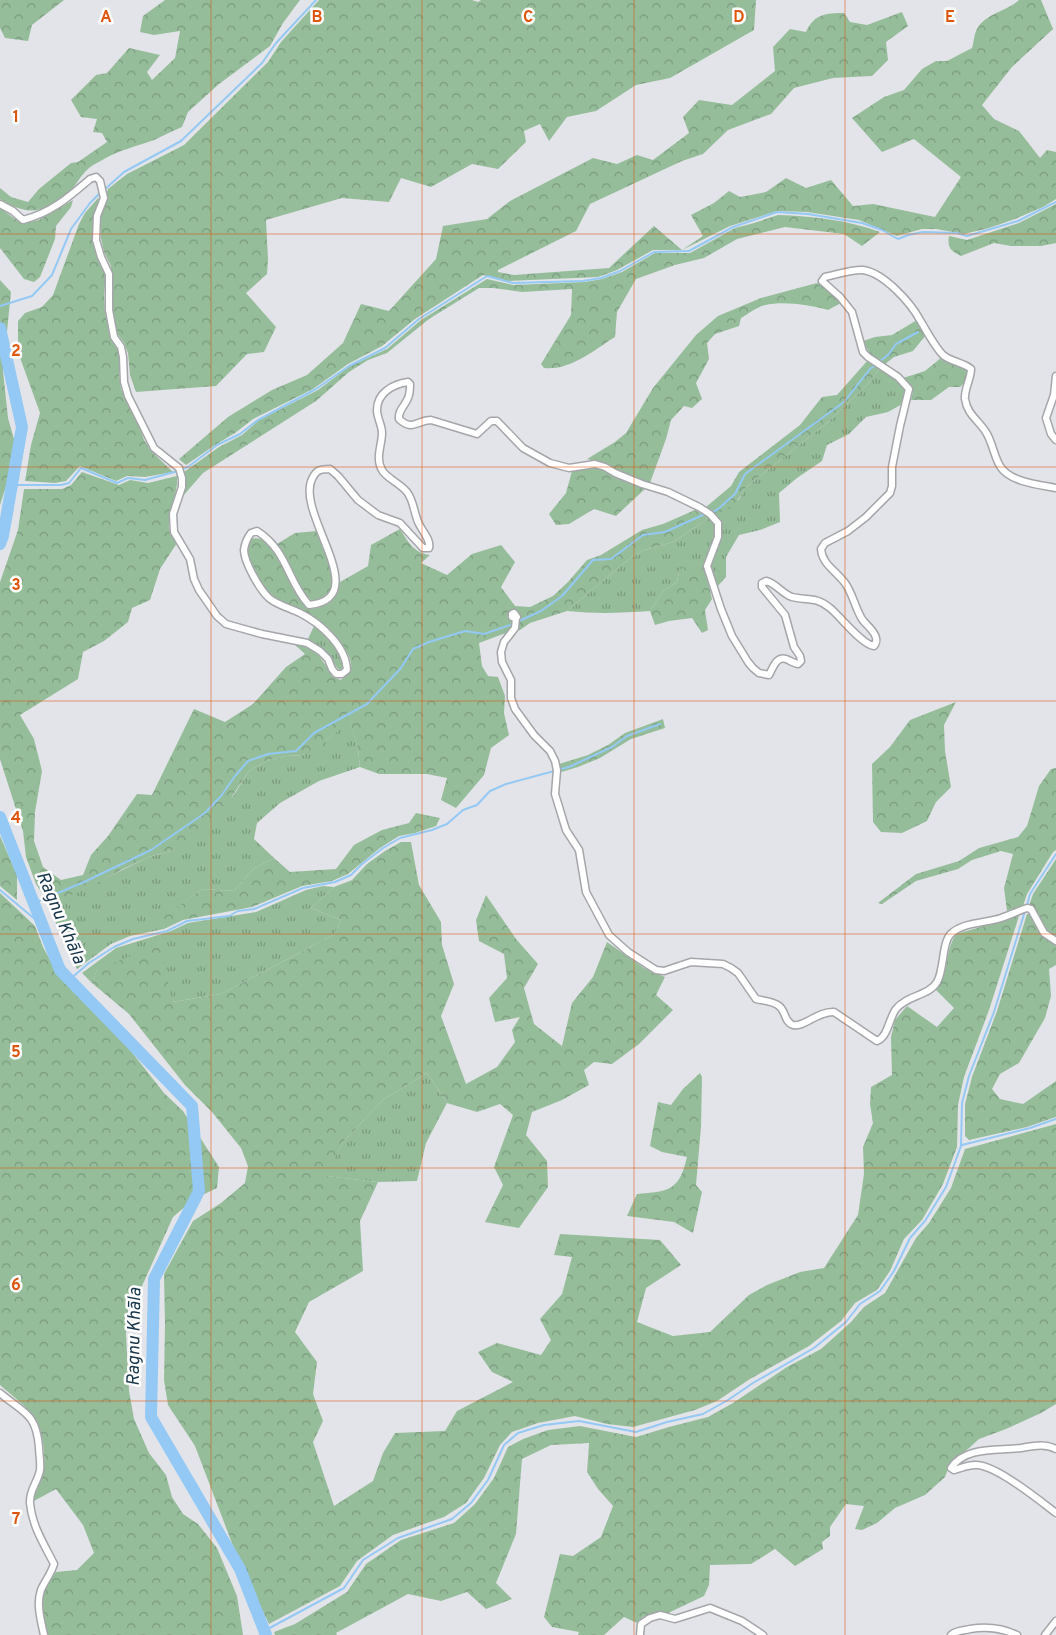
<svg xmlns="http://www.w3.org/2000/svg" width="1056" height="1635" font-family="Overpass,sans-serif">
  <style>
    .grass { fill: url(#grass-tufts) }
    .forest { fill: url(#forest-crowns) }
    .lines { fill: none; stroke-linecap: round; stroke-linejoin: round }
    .stream { stroke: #93c9f4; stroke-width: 2 }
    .river { stroke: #93c9f4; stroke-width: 12 }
    .minor-casing { stroke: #a4a6aa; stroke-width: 9 }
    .minor { stroke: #fff; stroke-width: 6 }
    .grid { fill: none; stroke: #de560d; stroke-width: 1; stroke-opacity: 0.55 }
    .labels { text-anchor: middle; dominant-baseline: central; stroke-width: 5; stroke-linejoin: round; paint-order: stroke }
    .water-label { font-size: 18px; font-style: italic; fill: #16344a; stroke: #fff }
    .grid-label { font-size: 16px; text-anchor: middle; font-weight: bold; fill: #de560d; stroke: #fff; stroke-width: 5; stroke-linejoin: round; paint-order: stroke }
  </style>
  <defs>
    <pattern id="grass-tufts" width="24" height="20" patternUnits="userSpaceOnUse" patternTransform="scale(1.25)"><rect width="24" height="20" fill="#96bd9a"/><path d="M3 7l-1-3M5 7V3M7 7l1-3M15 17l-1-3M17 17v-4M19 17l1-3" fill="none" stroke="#7a9a7e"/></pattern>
    <pattern id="forest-crowns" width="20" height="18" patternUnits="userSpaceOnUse" patternTransform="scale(1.25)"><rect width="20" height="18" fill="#96bd9a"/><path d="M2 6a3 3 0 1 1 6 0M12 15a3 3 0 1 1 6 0" fill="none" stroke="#7a9a7e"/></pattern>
  </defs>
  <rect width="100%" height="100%" fill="#e3e4e9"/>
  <!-- grass -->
  <g class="grass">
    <polygon points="880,368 896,378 907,389 904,403 888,412 866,417 849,434 827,445 822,461 797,478 779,493 780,522 760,530 739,535 726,557 726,577 717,587 709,565 712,557 717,550 720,537 714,515 739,499 745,488 828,422 867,385"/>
    <path d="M 709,518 C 724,533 711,550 704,565 L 692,561 L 679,571 L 677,582 L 663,591 L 650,611 C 622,613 595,614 567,611 L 629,559 L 644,550 L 673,542 Z"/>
    <path d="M 314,626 C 328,636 338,648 345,663 L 344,668 L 340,670 C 335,667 334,662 330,658 C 324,649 316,645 307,641 Z"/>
    <polygon points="350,721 358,749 360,767 319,781 280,803 257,823 254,839 274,858 253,869 234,891 202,889 163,918 164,929 130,936 111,944 77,969 70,955 72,943 58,929 50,905 149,857 174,850 234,795 248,772 266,761 286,756 303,755 326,740"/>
    <polygon points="323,886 334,887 311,908 341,920 335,934 221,994 172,1002 97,970 92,983 82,973 116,948 171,931 188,923 256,912 306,890"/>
    <polygon points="427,1073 447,1103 426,1143 417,1181 378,1182 325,1176 342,1143 384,1099"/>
  </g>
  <!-- forest -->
  <g class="forest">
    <polygon points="0,0 64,0 32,25 28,41 5,38 0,28"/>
    <path d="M 165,0 L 300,0 L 283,23 L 270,46 L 219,84 L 188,112 L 182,127 C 172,131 163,136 154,140 C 137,146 120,150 104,159 C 99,162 92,165 88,169 C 80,176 76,186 68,193 C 45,214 26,216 0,199 L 0,188 L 11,197 L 28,202 L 39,189 L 71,163 L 78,162 L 107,142 L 102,133 L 93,132 L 97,119 L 81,117 L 71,100 L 96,75 L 107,73 L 129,48 L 160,55 L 147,72 L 152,80 L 175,58 L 180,31 L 154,35 L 140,32 L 143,16 Z"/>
    <polygon points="319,0 472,0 478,2 481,0 756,0 754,30 670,78 636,85 596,111 567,117 549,141 540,124 524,131 526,142 498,169 472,164 431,187 401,178 389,202 342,198 266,220 268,259 267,274 246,293 276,327 264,352 247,354 216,386 136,392 130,375 128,353 124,343 116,332 112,313 111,266 104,252 101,238 101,207 108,189 127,174 184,145 268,62 281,42"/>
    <path d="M 1019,0 L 1041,0 L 1053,29 L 1012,67 L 982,105 L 994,119 L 1019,131 L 1040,158 L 1047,150 L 1056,152 L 1056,199 L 1043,207 L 1015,219 L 989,228 L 964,234 L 936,229 L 922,229 L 897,236 L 859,220 L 807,212 L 777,211 L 730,226 L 682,250 L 653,250 L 617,270 L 598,277 L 508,281 L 483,275 L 415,319 L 382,346 L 348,364 L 313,389 L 253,419 L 235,433 L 215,445 L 186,465 L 179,459 L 228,417 L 272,390 L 307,375 L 343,343 L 361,304 L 389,311 L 436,259 L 443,226 L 487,219 L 510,201 L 593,158 L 617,164 L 637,155 L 653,160 L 689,133 L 683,117 L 699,100 L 732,105 L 775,71 L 773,47 L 790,29 L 806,32 C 814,14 826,13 844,13 L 850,22 L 867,25 L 902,12 L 908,26 L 886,42 L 888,60 L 872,76 L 833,78 L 794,88 L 771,114 L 728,130 L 703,154 L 682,161 L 590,204 L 576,231 L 498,270 L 498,272 L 514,275 L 609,268 L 654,226 L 682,250 L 703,236 L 691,215 L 714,203 L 729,191 L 740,197 L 766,192 L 786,178 L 806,188 L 831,180 L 853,206 L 873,204 L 935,217 L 961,177 L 914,139 L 882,152 L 852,118 L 884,97 L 904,90 L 922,69 L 936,61 L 947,61 L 972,48 C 974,42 974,34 977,29 C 986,13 1007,11 1019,0 Z"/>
    <polygon points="99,197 94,218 93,242 106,275 104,294 105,312 109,331 119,354 119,373 121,389 128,405 138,422 144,440 151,451 173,472 145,477 127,476 116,481 80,466 66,481 55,483 25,481 31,445 40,413 18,352 18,321 25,313 42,307 53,295 79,224 85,213"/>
    <polygon points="73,200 71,207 56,226 55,239 44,267 40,277 34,282 24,279 0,248 0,208 22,224 39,220"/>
    <path d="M 1056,204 L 1056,243 L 1041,246 L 1011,246 L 994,243 L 961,256 C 951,251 947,248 949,236 L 967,240 L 1019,223 Z"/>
    <path d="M 778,215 C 813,216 847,220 880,232 L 862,246 L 844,234 L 785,227 L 737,239 L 704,258 L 675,265 L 636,279 L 617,312 L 615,337 C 594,350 570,371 544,368 L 541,364 L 571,315 L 572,289 L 522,292 L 493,288 L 479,288 L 429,319 L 387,353 L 368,360 L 349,372 L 316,401 L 203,473 L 183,496 L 186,482 L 184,472 L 219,447 L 242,435 L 259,420 L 318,390 L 350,366 L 387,349 L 421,320 L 487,279 L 513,285 L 585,282 L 602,279 L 622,272 L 655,253 L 690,253 L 735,228 L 754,223 Z"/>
    <polygon points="0,280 11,292 3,371 8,418 14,439 14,461 0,505"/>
    <path d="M 817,283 L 834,295 L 841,303 L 828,310 C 809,305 785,301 765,305 C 757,307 748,314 741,318 L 739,326 L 715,334 L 707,343 L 709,359 L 696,383 L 702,399 L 692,408 L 684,406 L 671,420 L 666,439 L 650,483 L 614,470 L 604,463 L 587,459 L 615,442 L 626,433 L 653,388 L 696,335 L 718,316 L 761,298 Z"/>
    <path d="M 917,320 L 926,335 L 913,351 L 894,357 L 884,365 C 874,358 868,353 863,341 L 875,337 L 892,335 Z"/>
    <path d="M 942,357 L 967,368 C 970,376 966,382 960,387 L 949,387 L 931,400 L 911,400 L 913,391 L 910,385 L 903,378 L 925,371 Z"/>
    <path d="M 868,360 L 880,368 L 867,385 L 828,422 L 745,488 C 738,502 729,510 714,515 L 706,507 L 731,486 L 739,472 L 800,425 L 822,397 L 837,395 Z"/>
    <polygon points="597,467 607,470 616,477 646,488 616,516 594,509 569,524 556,525 549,514 566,493 572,471"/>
    <path d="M 82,472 L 119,485 L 130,480 L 148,483 L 177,476 C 179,494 165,516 170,533 C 171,536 175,540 177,543 L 160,569 L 150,600 L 132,608 L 128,622 L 104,641 L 83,652 L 78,679 L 20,715 L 34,739 L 42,771 L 35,812 L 34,841 L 43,867 L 61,880 L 83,875 L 91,855 L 108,836 L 137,794 L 152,795 L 194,709 L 225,722 L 253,704 L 286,667 L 305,654 L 292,642 C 319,651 319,655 333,677 L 341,680 C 345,676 350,674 351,668 C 355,648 314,619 299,610 C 291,605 280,602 272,596 C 260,588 256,569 247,558 L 247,548 L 250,539 C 279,531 288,584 302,601 C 305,604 308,606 311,609 L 321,607 L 329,603 L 334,597 L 340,582 L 368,566 L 371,545 L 400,529 C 408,542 414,553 430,555 L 421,563 L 447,575 L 472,554 L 501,545 L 515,562 L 501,587 L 515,606 L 530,607 L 553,596 L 568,582 L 587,560 L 601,555 L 642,530 L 663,524 L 695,510 L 709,518 L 673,542 L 644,550 L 629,559 L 567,611 L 530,623 L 520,630 L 503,634 L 479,643 L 482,666 L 488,676 L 498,677 L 505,696 L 504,713 L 509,735 L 491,748 L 484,775 L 456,808 L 441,800 L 447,778 L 427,774 L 379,774 L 360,767 L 358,749 L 350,722 L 326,740 L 320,749 L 302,755 L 286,756 L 266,761 L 248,772 L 224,809 L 198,838 L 174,850 L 149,857 L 121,870 L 92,886 L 50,905 L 36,884 L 26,857 L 23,831 L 0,759 L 0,582 L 18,530 L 24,489 L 62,489 L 71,485 Z"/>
    <path d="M 317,531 C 326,548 330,565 334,584 L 323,600 L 313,602 L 305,595 L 277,544 L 295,533 Z"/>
    <polygon points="692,560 704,565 712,599 705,610 708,630 702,633 692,618 669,621 655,625 650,611 663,591 677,582 679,571"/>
    <polygon points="956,702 944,725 945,751 951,787 936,802 927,821 902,833 881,832 873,822 872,764 890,747 910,720"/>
    <polygon points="663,719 665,728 631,739 600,758 578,767 558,773 559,764 588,755 608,745 625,733"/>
    <polygon points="1056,768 1056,850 1053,852 1027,894 1023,906 1007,911 1004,888 1013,854 1001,851 972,860 958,869 916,881 882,904 878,903 916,874 959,861 979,848 1018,837 1027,826 1039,786 1051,769"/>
    <polygon points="416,813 440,818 436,826 415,833 399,836 380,848 348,874 332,881 302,886 252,907 183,920 164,929 162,918 202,889 234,891 253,869 274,858 290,872 336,869 354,845 382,830 409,823"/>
    <polygon points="0,836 17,875 17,900 0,886"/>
    <path d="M 401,842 L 411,842 L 419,885 L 441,922 L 442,945 L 454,984 L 441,1016 L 466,1084 L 497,1067 L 515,1042 L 512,1030 L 520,1017 L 495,1022 L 489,998 L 507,978 L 504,954 L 479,941 L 476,920 L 486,895 L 516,939 L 538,964 L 524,988 L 534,1024 L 562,1046 L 572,1003 L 593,977 L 607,942 L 644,968 L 665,977 L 656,995 L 673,1010 L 639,1044 L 612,1064 L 594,1062 L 584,1070 L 589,1085 L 562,1100 L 532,1112 L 526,1135 L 547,1161 L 548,1187 L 519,1228 L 485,1222 L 503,1185 L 494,1167 L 513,1115 L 500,1104 L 477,1112 L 447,1103 L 427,1073 L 384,1099 L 342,1143 L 326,1176 L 378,1182 L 360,1221 L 363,1271 L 309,1302 L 295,1332 L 317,1362 L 313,1394 L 323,1421 L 313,1442 L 334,1506 L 373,1481 L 383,1453 L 395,1433 L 445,1431 L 457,1411 L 513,1382 L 492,1372 L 478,1352 L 497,1343 L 541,1355 L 551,1340 L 540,1319 L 562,1294 L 572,1257 L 554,1255 L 560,1234 L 660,1240 L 681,1265 L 646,1288 L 637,1322 L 673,1336 L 710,1332 L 749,1295 L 767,1285 L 800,1272 L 824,1268 L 858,1215 L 864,1174 L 863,1147 L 873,1123 L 870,1104 L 871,1087 L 892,1075 L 891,1037 L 895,1020 L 907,1006 L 937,1027 L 954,1008 L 936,990 C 948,973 945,951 956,934 L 1019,916 L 989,1010 L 964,1077 L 958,1105 L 957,1147 L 943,1184 L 922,1220 L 904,1239 L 890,1271 L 877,1290 L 855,1303 L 841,1321 L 809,1346 L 750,1379 L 717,1401 L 695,1410 L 633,1427 L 607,1424 L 575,1416 L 538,1423 L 512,1432 L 500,1445 L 484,1478 L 466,1503 L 444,1517 L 393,1535 L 357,1561 L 340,1586 L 269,1624 L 241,1567 L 195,1446 L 168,1405 L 164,1380 L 165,1324 L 164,1274 L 193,1221 L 221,1203 L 245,1183 L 248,1166 L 241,1148 L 212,1112 L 185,1085 L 129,1014 L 92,983 L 97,970 L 161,943 L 172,1002 L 221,994 L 335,934 L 341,920 L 311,908 L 334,887 L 352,880 L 367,864 L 385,851 Z"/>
    <path d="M 1056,859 L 1056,938 C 1053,936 1048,934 1045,931 C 1039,923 1040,909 1029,906 L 1033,894 Z"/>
    <path d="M 0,893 L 35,926 L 43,947 L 55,969 L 66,983 L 91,1007 L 127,1046 L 164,1093 L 183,1111 L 219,1167 L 217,1188 L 194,1199 L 173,1217 L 138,1295 L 128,1308 L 126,1334 L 129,1391 L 134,1419 L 149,1453 L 166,1475 L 172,1497 L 183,1514 L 198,1524 L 217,1548 L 237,1596 L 243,1635 L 48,1635 C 42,1611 37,1592 56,1572 L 77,1570 L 94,1553 L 83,1525 L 56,1489 L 34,1501 C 35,1497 34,1492 35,1489 C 38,1481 43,1476 44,1467 C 45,1452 43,1430 34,1417 C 25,1405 11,1395 0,1385 Z"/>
    <polygon points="1027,914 1029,914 1034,918 1042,936 1056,943 1056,965 1049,969 1051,996 1045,1018 1019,1063 1000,1074 992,1089 1000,1099 1023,1104 1056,1081 1056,1117 1027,1127 969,1140 965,1136 965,1104 972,1077 997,1011"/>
    <path d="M 700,1073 L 702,1077 L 701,1127 L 696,1185 L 702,1192 L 693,1233 L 674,1222 L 627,1216 L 637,1194 C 668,1191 679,1192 687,1157 L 662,1152 L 650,1146 L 658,1102 L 671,1105 L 683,1089 Z"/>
    <polygon points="1056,1124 1056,1404 1041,1413 1006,1429 979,1439 968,1449 951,1461 945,1477 925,1495 895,1508 877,1523 862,1530 855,1529 864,1506 846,1504 830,1527 830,1536 822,1542 823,1549 795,1566 775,1549 751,1564 710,1565 709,1585 704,1596 666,1614 654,1613 643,1617 637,1623 624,1617 604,1635 578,1635 579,1632 552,1627 544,1617 560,1554 573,1556 601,1537 613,1506 598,1489 587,1472 589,1443 551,1445 522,1459 516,1534 496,1583 512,1599 486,1609 467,1592 441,1601 408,1594 336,1633 337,1635 275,1635 274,1632 295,1624 347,1592 366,1564 401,1540 454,1523 475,1504 494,1478 508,1447 523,1439 548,1430 580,1426 636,1437 669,1427 708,1417 733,1403 787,1367 821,1349 851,1322 864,1307 885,1293 916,1238 929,1223 951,1188 965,1149"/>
  </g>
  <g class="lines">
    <!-- stream -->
    <g class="stream">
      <polyline points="104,190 124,172 181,141 262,63 276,43 316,0"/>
      <polyline points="0,306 32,296 52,275 71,229 90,203 100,193"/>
      <polyline points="879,362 889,354 896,344 918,332"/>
      <polyline points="182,469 188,467 217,445 240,434 258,420 316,389 349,366 385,348 419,319 487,276 513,283 583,281 601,278 620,271 654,252 689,251 733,227 777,212 808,214 862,223 882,230 898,239 908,235 923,232 957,233 967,236 1018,221 1056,202"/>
      <polyline points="12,485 61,485 69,483 81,468 117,483 128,478 145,480 178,471"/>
      <polyline points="712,512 717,510 735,494 745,474 844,402 870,369 875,365"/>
      <polyline points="517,622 541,611 562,596 593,560 611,559 643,535 665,532 705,514"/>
      <polyline points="0,890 42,925"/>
      <polyline points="34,903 84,882 151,850 205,813 221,796 235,776 248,761 268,754 296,751 314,733 367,704 401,668 413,649 429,642 465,631 484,634 513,624"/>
      <polyline points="1027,906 1030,894 1056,854"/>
      <polyline points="69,980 89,963 114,947 133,939 167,931 187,921 229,916 238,911 254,909 303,888 335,882 351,875 362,864 383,848 400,838 432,830 447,824 463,810 477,805 490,791 506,784 569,767 612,747 627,736 660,724"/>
      <polyline points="962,1145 1030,1128 1056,1119"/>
      <polyline points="264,1631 344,1588 363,1560 398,1538 452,1519 471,1503 488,1480 504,1445 518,1433 544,1425 579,1421 636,1432 667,1422 703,1414 728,1400 753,1383 814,1348 846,1322 860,1304 880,1291 894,1271 910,1238 925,1221 946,1187 961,1146 962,1103 969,1076 994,1012 1025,911"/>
    </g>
    <!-- river -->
    <g class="river">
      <polyline points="0,328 22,427 3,536 0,544"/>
      <polyline points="0,817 60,970 192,1106 199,1191 154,1279 151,1417 240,1569 266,1635"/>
    </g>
    <defs>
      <g id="minor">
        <path d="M 0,204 L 13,211 L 23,220 C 51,213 69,197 90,179 L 96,177 L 100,181 L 104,198 L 97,216 L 96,240 L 101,257 L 109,274 L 109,310 L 114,337 L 121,347 L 123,357 L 124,382 L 128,396 L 154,448 L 179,468 L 182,478 L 182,487 L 173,514 L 174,532 L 190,559 L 194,579 L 199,590 L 217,616 L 226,624 L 262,634 L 307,643 L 320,651 L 328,659 L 332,669 L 336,674 L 342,674 L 347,670 C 346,646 320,623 300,613 C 290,608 277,605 269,598 C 260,590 244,562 244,550 C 245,543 247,538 251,533 L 257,531 C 288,551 287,581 309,605 C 375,598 295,514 312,479 C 316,470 320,469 330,469 L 338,476 L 358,500 L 378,515 L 400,523 L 423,548 L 429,548 C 431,540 423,532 419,524 C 414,514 414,501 407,492 C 401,484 385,477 382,470 C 375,458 382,445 382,433 C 382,425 377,418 377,410 C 377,393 393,384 408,382 L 410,384 C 410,389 410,394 408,398 C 405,406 398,410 399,419 C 413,432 417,420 431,420 L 477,434 L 491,421 L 497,421 L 523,448 L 550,463 L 569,468 L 595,464 L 605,467 L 615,473 L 642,484 L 668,492 L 699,507 L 710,514 L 718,523 L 718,537 L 707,566 L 721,609 L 732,636 L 748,662 L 753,668 L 759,673 L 769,675 C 773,668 776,656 786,659 C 791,661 793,663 798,664 L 801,661 L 800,656 L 794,647 L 785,615 L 762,587 L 762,583 L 766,581 C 776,583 782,594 792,597 C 808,601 815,596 830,608 C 840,616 862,645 874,646 C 876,643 877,642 876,638 C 875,631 866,625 862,619 C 855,608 853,594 845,583 C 836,571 822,564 821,549 L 825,543 L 848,531 L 866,517 L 890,493 L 892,486 L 892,467 L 900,426 L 909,389 L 898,377 L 868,357 L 863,352 L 852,312 L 840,297 L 822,281 L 825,277 C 836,275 852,269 863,270 C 884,273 910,302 920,320 C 926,330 935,347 943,355 C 951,362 963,362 971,369 C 971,379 964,389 965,399 C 967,415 980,421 987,434 C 993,445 994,456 1000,466 C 1009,482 1040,485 1056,488"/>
        <polyline points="1056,376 1054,395 1046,418 1051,434 1056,440"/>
        <path d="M 516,618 L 512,617 L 512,614 L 514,613 L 517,617 L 516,618 L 515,628 L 504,642 L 501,652 L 502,662 L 511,680 L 511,698 L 515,709 L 534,735 L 550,751 L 555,761 L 557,770 L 555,794 L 559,807 L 566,830 L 579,850 L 586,892 L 609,935 L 628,952 L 656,970 L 664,971 L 691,962 L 723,964 L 731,968 L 738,973 L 756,999 C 764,1001 773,1001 779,1006 C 786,1011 784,1022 793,1025 C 803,1028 818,1011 834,1012 L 877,1041 C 888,1037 889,1018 896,1009 C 907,995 929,996 937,982 C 945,969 941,940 953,932 C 966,922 986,923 1001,918 C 1010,915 1018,911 1027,908 L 1031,909 L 1044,933 L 1056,941"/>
        <path d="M 0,1393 C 23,1413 36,1412 39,1447 C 39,1454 41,1463 40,1470 C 38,1482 29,1490 30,1503 C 32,1526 44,1544 54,1564 C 51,1574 45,1581 41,1590 C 36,1604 41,1621 44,1635"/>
        <path d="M 1056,1449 C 1044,1443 1033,1446 1021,1448 C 998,1451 965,1446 951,1468 L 954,1470 C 962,1468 969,1464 977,1465 C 997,1466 1039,1500 1056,1513"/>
        <polyline points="640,1635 641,1624 650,1618 660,1615 675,1619 710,1608 742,1621 763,1635"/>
        <path d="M 951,1635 C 957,1630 963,1631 970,1629 C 987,1626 1002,1628 1017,1635"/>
        <polyline points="1045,1635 1056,1621"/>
      </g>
    </defs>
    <!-- minor casing -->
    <use href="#minor" class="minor-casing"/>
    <!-- minor -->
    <use href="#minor" class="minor"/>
  </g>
  <!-- grid -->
  <path class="grid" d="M 211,0 L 211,1635M 422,0 L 422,1635M 634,0 L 634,1635M 845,0 L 845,1635M 0,234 L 1056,234M 0,467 L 1056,467M 0,701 L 1056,701M 0,934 L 1056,934M 0,1168 L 1056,1168M 0,1401 L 1056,1401"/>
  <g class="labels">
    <!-- water labels -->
    <g class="water-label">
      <text transform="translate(60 918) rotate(67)">Ragnu Khāla</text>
      <text transform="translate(135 1337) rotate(-89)">Ragnu Khāla</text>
    </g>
  </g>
  <g class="grid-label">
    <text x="106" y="22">A</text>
    <text x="317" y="22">B</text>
    <text x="528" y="22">C</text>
    <text x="739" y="22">D</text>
    <text x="950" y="22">E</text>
    <text x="16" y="122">1</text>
    <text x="16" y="356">2</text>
    <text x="16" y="590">3</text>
    <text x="16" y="823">4</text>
    <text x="16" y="1057">5</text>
    <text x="16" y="1290">6</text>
    <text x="16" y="1524">7</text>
  </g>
</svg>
